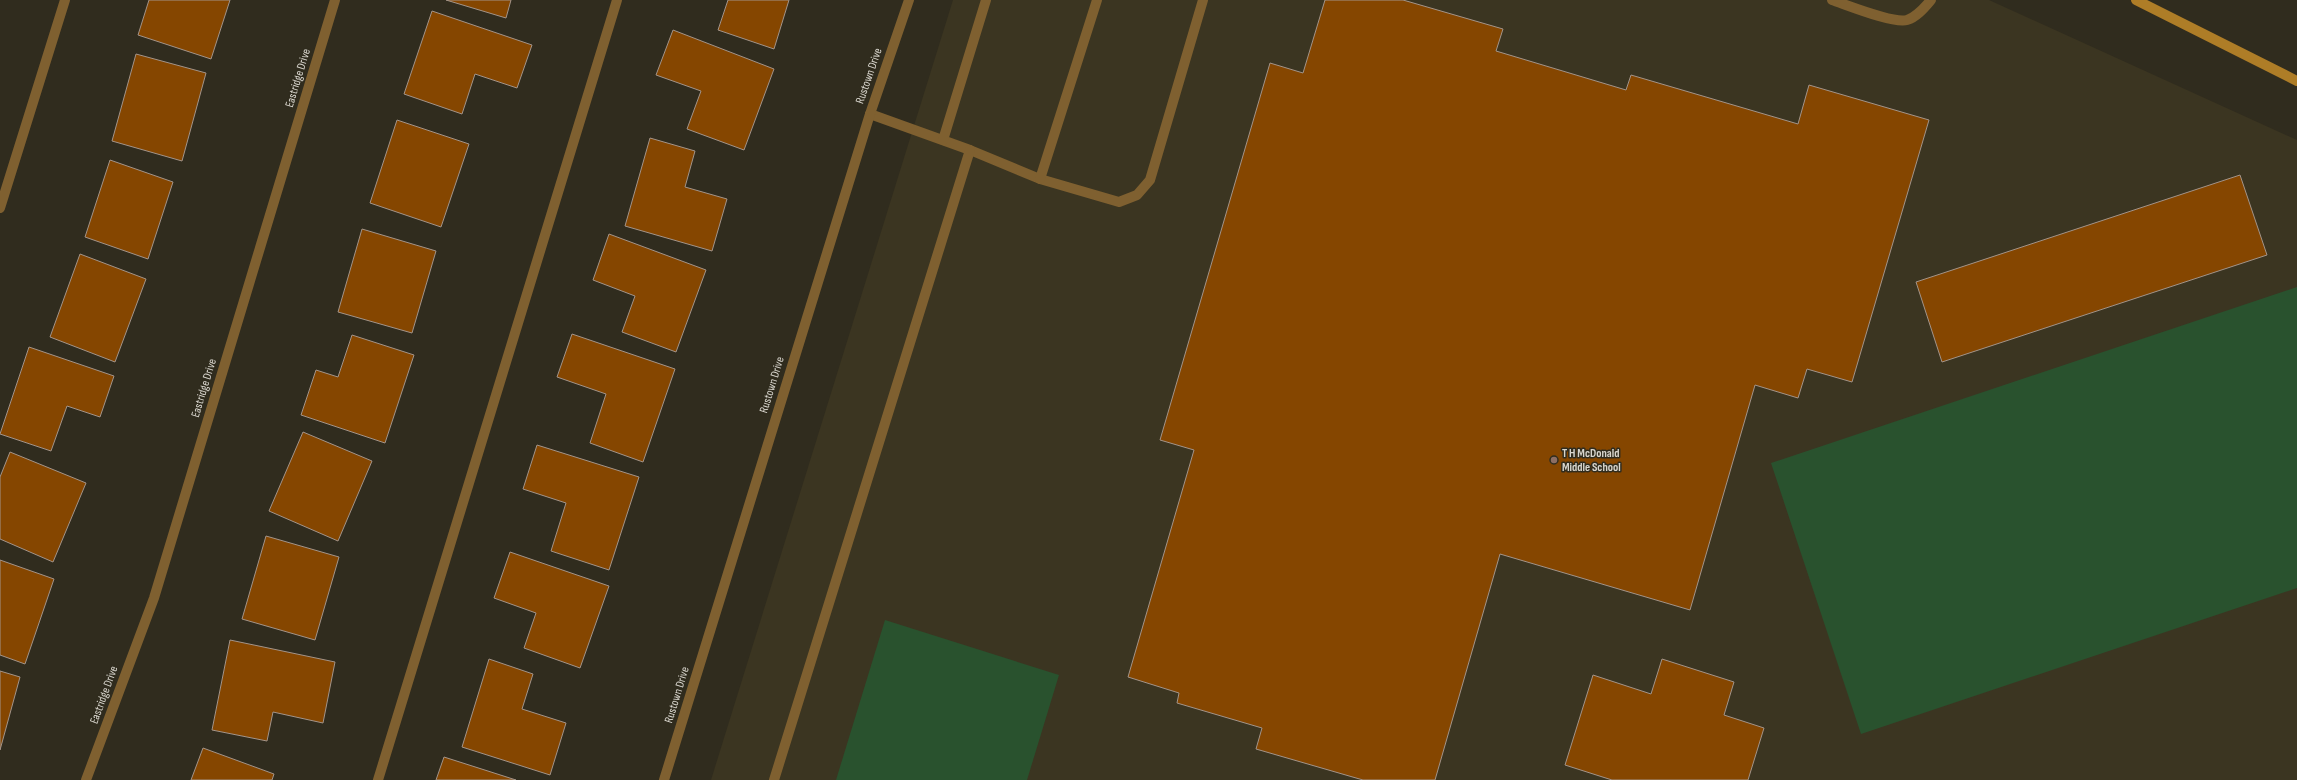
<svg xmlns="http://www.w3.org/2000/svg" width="2297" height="780" font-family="'Sofia Sans Condensed',sans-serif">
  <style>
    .built { fill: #3b3521 }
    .green { fill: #29522e }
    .building { fill: #854600; stroke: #a39489 }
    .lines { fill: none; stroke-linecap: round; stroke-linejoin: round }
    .service { stroke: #7f6030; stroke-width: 10 }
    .minor { stroke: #7f6030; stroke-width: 10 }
    .tertiary { stroke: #7f6030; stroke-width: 10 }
    .secondary { stroke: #ae7d27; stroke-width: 10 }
    .education-dot { fill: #8d6e63; stroke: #302c1e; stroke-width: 1.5 }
    .labels { text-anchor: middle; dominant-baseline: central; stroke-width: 3; stroke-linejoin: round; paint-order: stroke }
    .street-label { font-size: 12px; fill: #d9d6ce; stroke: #302c1e }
    .poi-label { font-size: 12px; font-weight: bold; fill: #d9d6ce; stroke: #302c1e; text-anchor: start }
  </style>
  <rect width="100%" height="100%" fill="#302c1e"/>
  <!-- built -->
  <polygon class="built" points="953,0 1989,0 2297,140 2297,780 711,780"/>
  <!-- green -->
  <g class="green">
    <polygon points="2297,287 2297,588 1861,734 1771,463"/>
    <polygon points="885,620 1059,675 1027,780 836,780"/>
  </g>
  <!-- building -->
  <g class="building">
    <polygon points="149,0 230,0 211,59 138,35"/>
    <polygon points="446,0 511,0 506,18"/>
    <polygon points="728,0 789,0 774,49 718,30"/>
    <polygon points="1325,0 1403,0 1503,29 1496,51 1626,90 1631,75 1798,124 1809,85 1929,120 1852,382 1807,369 1798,398 1755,385 1690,610 1500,554 1435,780 1363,780 1256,749 1262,728 1177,703 1179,693 1128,677 1194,450 1160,440 1270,63 1303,73"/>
    <polygon points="432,11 532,45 517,88 475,74 462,114 404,94"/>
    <polygon points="673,30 774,69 744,150 687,129 701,91 656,75"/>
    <polygon points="136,54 206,73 182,161 112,141"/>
    <polygon points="397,120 469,144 441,227 370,203"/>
    <polygon points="650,138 695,151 685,187 727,199 712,251 625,226"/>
    <polygon points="110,160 173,182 148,259 85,237"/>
    <polygon points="2240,175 2267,255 1942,362 1916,282"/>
    <polygon points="362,229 436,251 412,333 338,312"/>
    <polygon points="609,234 706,270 676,352 622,332 635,296 593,280"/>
    <polygon points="80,254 146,279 115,362 50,337"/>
    <polygon points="572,334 675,369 643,462 590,443 606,394 557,377"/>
    <polygon points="352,335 414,355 385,443 301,415 316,370 338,377"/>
    <polygon points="29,347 114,376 100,417 67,406 51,451 0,434"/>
    <polygon points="303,432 372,461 338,541 269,511"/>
    <polygon points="537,445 639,477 609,570 551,551 566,503 523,489"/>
    <polygon points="10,452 86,483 53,562 0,539 0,477"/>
    <polygon points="266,536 339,557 315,640 242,619"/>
    <polygon points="510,552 609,586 580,668 524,648 536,613 494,598"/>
    <polygon points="0,560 54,579 25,664 0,655"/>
    <polygon points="230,640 335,662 323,723 273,712 267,741 212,730"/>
    <polygon points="489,659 533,674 522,709 566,723 550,775 462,747"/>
    <polygon points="1662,659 1734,682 1724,715 1764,728 1748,780 1612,780 1565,765 1593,675 1651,694"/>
    <polygon points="0,671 20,677 0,750"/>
    <polygon points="203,748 274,774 272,780 191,780"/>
    <polygon points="444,757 516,780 436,780"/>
  </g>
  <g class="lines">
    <!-- service -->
    <g class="service">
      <path d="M 1832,0 C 1847,5 1894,24 1907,20 C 1917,17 1925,7 1931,0"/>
      <polyline points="870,114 970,150 1040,179 1119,202 1137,195 1150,180 1203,0"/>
      <polyline points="943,140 986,0"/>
      <polyline points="1040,179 1097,0"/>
      <polyline points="0,208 65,0"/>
      <polyline points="378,780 617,0"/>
      <polyline points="774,780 970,150"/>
    </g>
    <!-- minor -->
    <polyline class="minor" points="86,780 154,598 335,0"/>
    <!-- tertiary -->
    <polyline class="tertiary" points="664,780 870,114 909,0"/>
    <!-- secondary -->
    <polyline class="secondary" points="2136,0 2297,81"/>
  </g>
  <!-- markers -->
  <circle class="education-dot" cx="1554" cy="460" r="4"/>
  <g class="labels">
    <!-- street labels -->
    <g class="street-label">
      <text transform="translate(869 76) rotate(-71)">Rustown Drive</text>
      <text transform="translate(298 78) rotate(-73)">Eastridge Drive</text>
      <text transform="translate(772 385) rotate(-73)">Rustown Drive</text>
      <text transform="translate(204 388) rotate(-73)">Eastridge Drive</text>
      <text transform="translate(104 695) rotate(-70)">Eastridge Drive</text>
      <text transform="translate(677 695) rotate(-73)">Rustown Drive</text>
    </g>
    <!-- poi labels -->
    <g class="poi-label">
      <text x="1562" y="453">T H McDonald<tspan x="1562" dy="14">Middle School</tspan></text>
    </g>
  </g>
</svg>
